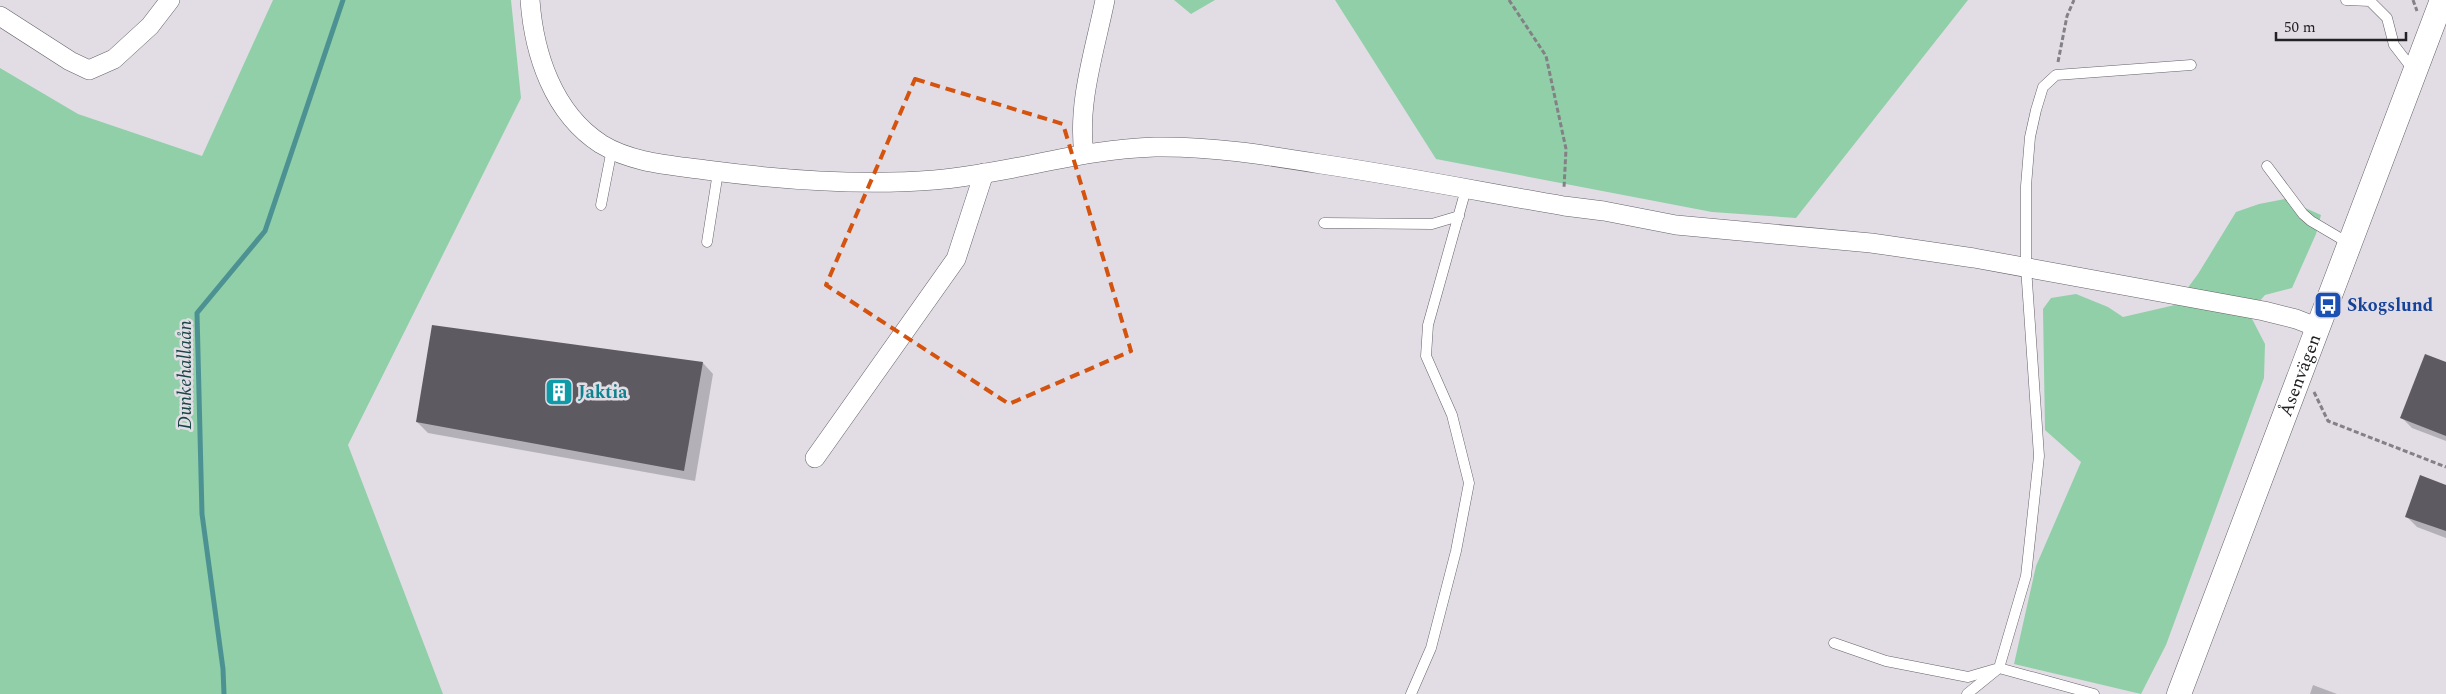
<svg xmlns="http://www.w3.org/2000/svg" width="2446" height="694" font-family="Spectral,serif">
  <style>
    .green { fill: #90cfa8 }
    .shadow { fill: #0003 }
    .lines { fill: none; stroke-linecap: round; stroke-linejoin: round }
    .stream { stroke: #4d9293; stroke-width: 5 }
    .building { fill: #5e5a61 }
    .service-casing { stroke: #666168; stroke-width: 11 }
    .minor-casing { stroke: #666168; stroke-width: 20 }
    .tertiary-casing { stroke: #666168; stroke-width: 25 }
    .path { stroke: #848186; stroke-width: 3; stroke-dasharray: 5 2.5; stroke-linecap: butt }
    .service { stroke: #fff; stroke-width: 10 }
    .minor { stroke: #fff; stroke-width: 19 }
    .tertiary { stroke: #fff; stroke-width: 24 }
    .marked { fill: none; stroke: #d4530e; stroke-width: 4; stroke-dasharray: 10 6; stroke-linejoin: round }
    .labels { text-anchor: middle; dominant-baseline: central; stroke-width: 5; stroke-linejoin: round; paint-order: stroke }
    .transit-label { font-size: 18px; font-weight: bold; fill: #164399; stroke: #e2dde5; text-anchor: start }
    .street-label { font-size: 18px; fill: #232124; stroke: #e2dde5 }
    .culture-label { font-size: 18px; font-weight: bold; fill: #0d838f; stroke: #e2dde5; text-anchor: start }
    .water-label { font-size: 19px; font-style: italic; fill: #174545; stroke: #e2dde5 }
  </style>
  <rect width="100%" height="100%" fill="#e2dde5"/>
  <!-- green -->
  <g class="green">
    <polygon points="273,0 511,0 521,98 348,445 443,694 0,694 0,68 78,114 202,156"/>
    <polygon points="1174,0 1215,0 1191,14"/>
    <polygon points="1335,0 1968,0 1796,218 1712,212 1436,159"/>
    <polygon points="2285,199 2321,215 2316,234 2292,288 2265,295 2249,313 2265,344 2264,378 2166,645 2141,694 2014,664 2036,566 2081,462 2045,430 2043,309 2051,298 2076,294 2108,307 2123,317 2175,305 2198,274 2236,212 2259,204"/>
  </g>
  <!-- shadow -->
  <g class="shadow">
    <polygon points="703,363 713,374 695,481 428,433 417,422"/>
    <polygon points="2446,363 2446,441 2412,428 2402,418"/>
    <polygon points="2446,486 2446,538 2417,527 2406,516"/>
    <polygon points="2313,685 2337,694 2310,694"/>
  </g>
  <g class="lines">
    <!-- stream -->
    <polyline class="stream" points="224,694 223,669 202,514 197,313 265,231 343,0"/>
  </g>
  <!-- building -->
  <g class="building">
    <polygon points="432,325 703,362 684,471 416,422"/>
    <polygon points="2425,354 2446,362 2446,436 2400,418"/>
    <polygon points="2420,475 2446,485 2446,531 2405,517"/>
  </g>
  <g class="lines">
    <defs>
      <g id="service">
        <polyline points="2346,0 2370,1 2387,18 2394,45 2414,71"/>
        <polyline points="2267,166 2303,214 2311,221 2350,244"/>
        <polyline points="601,205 612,149"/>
        <polyline points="1324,223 1432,224 1459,216"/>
        <polyline points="707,242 718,172"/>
        <polyline points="1834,643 1886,661 1968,677 1999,668 2026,576 2039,456 2026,267 2026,186 2030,137 2036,110 2043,87 2056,75 2191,65"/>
        <polyline points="1411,694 1431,648 1456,551 1469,483 1452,415 1426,356 1428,325 1466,189"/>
        <polyline points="1967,694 1999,668 2094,694"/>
      </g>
      <g id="minor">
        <path d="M 530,0 C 534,54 553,113 601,144 C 632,163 671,165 706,170 C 782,180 858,186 934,180 C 1009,174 1080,149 1155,147 C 1211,146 1266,155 1321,164 C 1402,176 1483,192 1564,206 L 1604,211 L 1676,225 L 1871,243 L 1974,258 L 2264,311 L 2296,319 L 2319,328"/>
        <polyline points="0,16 70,61 89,70 114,59 150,26 170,0"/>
        <path d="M 1084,154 C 1077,103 1095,50 1105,0"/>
        <polyline points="815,458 956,259 984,173"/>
      </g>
      <g id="tertiary">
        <path id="s1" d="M 2179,694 L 2442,0"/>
      </g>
    </defs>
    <!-- service casing -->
    <use href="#service" class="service-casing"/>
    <!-- minor casing -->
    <use href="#minor" class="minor-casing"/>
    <!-- tertiary casing -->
    <use href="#tertiary" class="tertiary-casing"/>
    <!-- path -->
    <g class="path">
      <polyline points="1509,0 1546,56 1566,149 1564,188"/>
      <polyline points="2413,0 2417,11"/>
      <polyline points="2058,62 2067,16 2074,0"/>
      <polyline points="2314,392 2328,421 2446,467"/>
    </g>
    <!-- service -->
    <use href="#service" class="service"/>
    <!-- minor -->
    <use href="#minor" class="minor"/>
    <!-- tertiary -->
    <use href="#tertiary" class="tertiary"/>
  </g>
  <!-- marked area -->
  <path class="marked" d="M 915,79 L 1063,124 L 1131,351 L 1009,404 L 826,285 Z"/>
  <!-- icons -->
  <defs>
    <symbol id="bus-square" viewBox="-11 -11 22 22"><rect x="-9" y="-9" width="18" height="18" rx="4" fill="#1a4fb4" stroke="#e2dde5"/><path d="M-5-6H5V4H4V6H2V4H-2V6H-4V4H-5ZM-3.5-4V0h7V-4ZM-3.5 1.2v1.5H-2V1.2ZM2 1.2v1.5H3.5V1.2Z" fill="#fff"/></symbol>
    <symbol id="building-square" viewBox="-11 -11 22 22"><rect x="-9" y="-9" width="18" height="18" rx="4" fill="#0f9aa8" stroke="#e2dde5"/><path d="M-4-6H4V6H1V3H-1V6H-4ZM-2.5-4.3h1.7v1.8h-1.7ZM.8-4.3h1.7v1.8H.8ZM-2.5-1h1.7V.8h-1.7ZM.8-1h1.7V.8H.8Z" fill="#fff"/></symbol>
  </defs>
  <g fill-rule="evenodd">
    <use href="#bus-square" x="2312" y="289" width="32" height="32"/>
    <use href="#building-square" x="543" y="376" width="32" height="32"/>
  </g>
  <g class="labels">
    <!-- transit labels -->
    <g class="transit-label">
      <text x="2347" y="305">Skogslund</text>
    </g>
    <!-- street labels -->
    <g class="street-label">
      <text stroke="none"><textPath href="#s1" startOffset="341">Åsenvägen</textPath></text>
    </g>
    <!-- culture labels -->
    <g class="culture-label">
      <text x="578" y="392">Jaktia</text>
    </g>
    <!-- water labels -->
    <g class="water-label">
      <text transform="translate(185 375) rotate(-90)">Dunkehallaån</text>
    </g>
  </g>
  <!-- scale -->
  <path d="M2276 32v8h130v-8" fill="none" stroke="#232124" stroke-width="2.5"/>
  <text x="2284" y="32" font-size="15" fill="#232124" stroke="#e2dde5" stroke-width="4" paint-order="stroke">50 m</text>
</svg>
